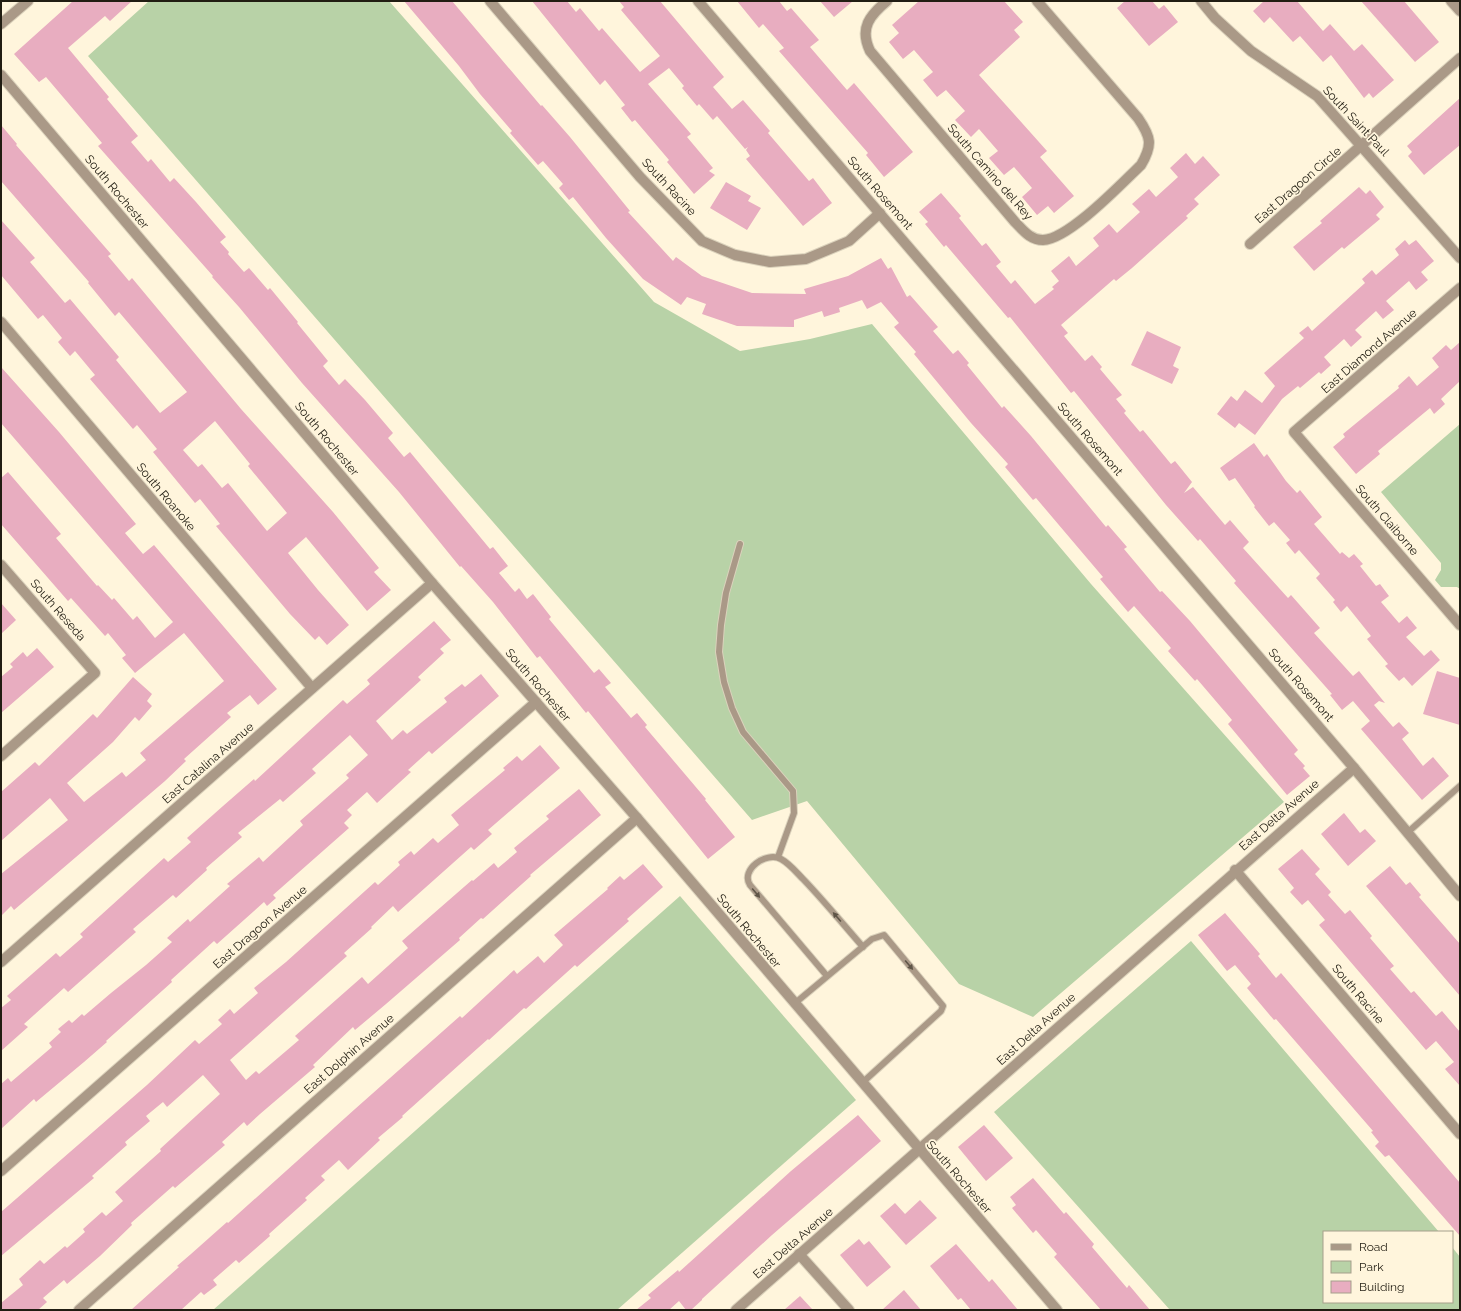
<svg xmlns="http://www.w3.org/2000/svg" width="1461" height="1311" font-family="Raleway,sans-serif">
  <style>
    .green { fill: #b8d2a7 }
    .building { fill: #e8adc0; fill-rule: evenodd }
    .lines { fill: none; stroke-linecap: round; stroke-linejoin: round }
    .lane-casing { stroke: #dbd2bc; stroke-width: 8 }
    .street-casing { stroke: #dbd2bc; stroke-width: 12 }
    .lane { stroke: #aa9987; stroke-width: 6 }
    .street { stroke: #aa9987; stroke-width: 10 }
    .oneway { fill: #5f5547 }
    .labels { text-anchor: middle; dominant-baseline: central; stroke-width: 3.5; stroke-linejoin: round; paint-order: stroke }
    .street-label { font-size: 12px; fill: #211d12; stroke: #fff5dc }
  </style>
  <rect width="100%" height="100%" fill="#fff5dc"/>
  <!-- green -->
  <g class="green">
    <polygon points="149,1 389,1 654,302 740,351 810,339 872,324 1091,584 1284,802 1033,1017 959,984 807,801 752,820 88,56"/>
    <polygon points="1460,424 1460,589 1457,587 1441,587 1435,580 1441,570 1441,563 1381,492"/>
    <polygon points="680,896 856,1100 617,1310 213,1310"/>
    <polygon points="1191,941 1439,1232 1324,1232 1324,1302 1452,1302 1452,1247 1460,1257 1460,1310 1170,1310 994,1112"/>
  </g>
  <!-- building -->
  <g class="building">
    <polygon points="73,1 132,1 110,21 105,16 68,48 109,97 107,99 138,136 131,142 148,162 151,159 170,182 174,178 196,202 226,237 220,242 229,252 228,254 244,272 249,268 268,290 270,288 298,322 297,323 328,361 323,366 339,385 345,379 365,400 393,433 388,438 404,457 410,452 490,549 493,547 508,566 499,573 515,592 519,588 527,599 533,594 551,617 549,619 594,673 599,669 611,683 605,687 631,718 637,713 647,725 645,727 706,799 705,800 735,837 708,859 588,711 586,713 540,656 537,658 493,602 461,566 460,567 399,492 302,383 239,307 212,277 213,276 98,146 102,143 46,77 39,82 14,54"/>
    <polygon points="404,1 452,1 541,106 542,105 570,137 630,211 628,212 673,261 676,257 702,276 752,293 806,294 804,289 848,276 881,258 888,269 891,267 907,297 910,295 938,327 933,331 953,354 958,350 969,363 967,365 1002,408 1004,406 1031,436 1106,527 1108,525 1127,547 1124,549 1160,592 1162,591 1190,621 1298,750 1294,754 1305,766 1303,768 1310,776 1287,795 1228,724 1232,720 1197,679 1195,681 1168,651 1171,648 1134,606 1128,612 1100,579 1103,577 1036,498 1033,500 1005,467 1008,464 971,423 914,354 916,352 894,327 899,323 881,302 867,309 862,300 839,308 840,312 824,317 822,311 794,320 794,327 737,326 702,314 706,304 687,297 681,305 643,279 606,238 573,197 569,200 559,188 563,184 543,161 538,165 510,133 512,131 480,94 459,66"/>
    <polygon points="532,1 567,1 576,12 580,8 599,31 602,28 640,72 660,56 621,10 624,7 619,1 660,1 724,77 713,87 732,109 743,100 770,131 768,133 809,181 813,178 832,203 803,226 746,159 750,156 746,150 748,147 745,149 717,116 713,120 699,104 697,106 682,88 684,86 669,68 648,84 691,134 687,137 713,168 709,171 715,175 694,194 667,162 669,160 635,120 632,122 621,108 625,105 605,80 600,85"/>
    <polygon points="737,1 779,1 787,11 791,8 819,40 810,47 847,90 854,83 913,152 884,177 866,155 868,153 779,51 784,48 763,24 759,28"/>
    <polygon points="820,1 853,1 834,17"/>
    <polygon points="919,1 1004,1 1023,22 1014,30 1020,37 979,75 1047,151 1040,157 1074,196 1054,213 1048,206 1037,215 1022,197 1032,188 1014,167 1004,175 989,158 998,151 979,129 971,137 955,120 965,111 946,90 937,97 923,80 933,72 914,50 903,59 889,42 899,33 892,25"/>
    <polygon points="1125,1 1152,1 1159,9 1164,5 1178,22 1149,46 1117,8"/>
    <polygon points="1264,1 1297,1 1323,31 1330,24 1354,51 1362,44 1394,80 1373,98 1369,93 1364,98 1331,55 1323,62 1300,36 1293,42 1270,17 1264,23 1253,11"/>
    <polygon points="1361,1 1404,1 1439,42 1415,62"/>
    <polygon points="1460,98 1460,145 1424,175 1408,156 1412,152 1407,146"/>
    <path d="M 1,125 L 17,144 L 16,145 L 111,254 L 108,256 L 129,281 L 132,278 L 241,409 L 333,512 L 379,568 L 374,572 L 391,590 L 367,611 L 306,537 L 288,553 L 318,590 L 349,625 L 327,645 L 319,636 L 315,640 L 290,614 L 216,526 L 220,524 L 200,499 L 195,503 L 153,452 L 157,449 L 137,425 L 133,429 L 90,379 L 95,375 L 75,351 L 70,356 L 58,342 L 62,338 L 43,315 L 38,319 L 1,275 L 1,220 L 35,258 L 30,262 L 65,303 L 70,299 L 119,357 L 116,360 L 160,413 L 187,392 L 119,312 L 115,316 L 88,283 L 89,282 L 1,181 ZM 215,421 L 250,464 L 248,466 L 287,513 L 267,531 L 228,483 L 222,488 L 202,464 L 198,467 L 183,450 Z"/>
    <polygon points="1186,153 1195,164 1203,156 1220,175 1194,199 1199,204 1186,216 1188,218 1132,268 1116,281 1114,279 1061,325 1068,333 1064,336 1085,361 1092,355 1102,367 1100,369 1122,395 1116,399 1126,411 1124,413 1140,432 1143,430 1171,464 1175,461 1192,482 1184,493 1193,487 1225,525 1230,520 1249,542 1243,548 1288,598 1291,595 1320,628 1314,633 1353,676 1359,671 1385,703 1379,701 1374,705 1393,727 1399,722 1409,733 1402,739 1423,766 1433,757 1449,776 1422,800 1361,729 1370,721 1353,701 1342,710 1330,695 1332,694 1234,583 1236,581 1200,539 1198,541 1166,505 1074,391 1071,393 1010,317 1008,318 946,245 944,247 925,224 928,222 919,212 941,193 961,216 959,218 982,246 986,243 1001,262 996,266 1011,284 1015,280 1035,304 1054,289 1052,287 1059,281 1051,271 1069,256 1076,266 1099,246 1093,238 1109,224 1117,233 1140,212 1132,204 1149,189 1156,197 1178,177 1170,168"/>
    <polygon points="726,182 751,196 748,201 761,208 747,230 710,208"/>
    <polygon points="1359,187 1366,194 1370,190 1384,207 1376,215 1380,219 1344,249 1342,247 1314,271 1293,247 1322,223 1320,221"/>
    <polygon points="1405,240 1409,245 1416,240 1434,261 1421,272 1428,280 1416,290 1409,281 1386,301 1394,310 1383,319 1376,311 1355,330 1362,337 1351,347 1344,339 1324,357 1331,365 1321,374 1319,372 1300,388 1298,386 1282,399 1255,435 1239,423 1235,428 1217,414 1231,396 1237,401 1245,390 1262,403 1275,386 1264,373 1304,338 1299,333 1308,326 1312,331 1365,283 1362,279 1372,270 1376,275 1399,255 1395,249"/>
    <polygon points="1147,331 1181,347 1173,366 1179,369 1172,384 1131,365"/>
    <polygon points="1460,342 1460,381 1441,399 1445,404 1434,414 1430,408 1378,451 1380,454 1356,474 1333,447 1345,437 1343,434 1399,388 1398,386 1409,376 1417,386 1439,367 1432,358 1446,345 1451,350"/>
    <polygon points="1,367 59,432 136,524 125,533 143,554 154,545 277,689 258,705 250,695 227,713 231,717 184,759 186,761 165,781 14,910 11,906 1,916 1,874 68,820 50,798 1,841 1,792 35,762 39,766 93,714 97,718 133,677 152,694 147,701 152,706 139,721 135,717 113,742 67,783 84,802 122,772 126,777 146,760 140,753 224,681 184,633 135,673 122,658 126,655 108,633 105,636 71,598 68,601 1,524 1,478 8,472 61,534 56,538 97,586 98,585 112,600 114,598 133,620 137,616 155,638 173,622 1,423"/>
    <polygon points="1254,443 1264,457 1267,454 1286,481 1297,493 1300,490 1322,517 1314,524 1340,554 1342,552 1349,558 1354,554 1363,564 1360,566 1376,586 1380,584 1389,596 1381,602 1399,623 1407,616 1417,628 1406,637 1424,656 1431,650 1440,660 1412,686 1404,677 1399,681 1385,666 1388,664 1367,639 1371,636 1347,606 1341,612 1333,602 1335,600 1316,578 1320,574 1299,550 1295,554 1286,543 1290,540 1274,522 1269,526 1254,507 1255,506 1235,478 1229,481 1220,468"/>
    <polygon points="1,603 16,620 1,634"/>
    <polygon points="434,621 451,640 440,649 444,653 418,677 421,680 376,721 392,740 403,730 407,734 447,702 444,698 462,684 465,687 481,674 499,696 432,754 429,751 408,770 411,772 377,803 367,792 347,810 352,815 344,823 349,828 273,895 276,898 267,906 264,902 217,944 214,941 171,980 172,982 106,1041 107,1042 84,1062 36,1102 34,1099 1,1129 1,1084 8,1078 11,1082 52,1047 49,1043 61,1032 58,1029 69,1020 72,1023 82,1014 84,1016 111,993 146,965 172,942 167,938 188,919 190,922 230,886 227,884 259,857 263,862 303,825 300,821 349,778 346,775 368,755 350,735 312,769 316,773 283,802 280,799 238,833 242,837 206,868 207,870 176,898 173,895 133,929 136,932 68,992 64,988 24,1024 28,1027 1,1051 1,1008 11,1000 7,996 56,953 60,957 83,937 80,934 164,858 168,862 191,842 187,838 223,806 254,779 255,781 343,700 347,704 370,684 367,680"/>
    <polygon points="37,648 54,667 1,713 1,677 13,667 10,664 23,652 27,657"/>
    <polygon points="1437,671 1460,678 1460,725 1423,714"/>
    <polygon points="540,745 560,768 488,830 492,834 474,850 471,847 398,912 393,906 371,927 372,928 344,953 347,956 230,1060 246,1080 256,1071 259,1074 299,1040 295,1036 362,977 368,984 408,948 402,941 472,880 473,881 494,863 498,868 517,852 514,848 549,819 546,816 579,789 601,815 530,875 531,876 483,919 481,918 459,938 460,940 386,1004 355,1030 353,1027 313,1065 315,1067 260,1114 247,1126 244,1122 222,1142 225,1145 175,1188 173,1186 131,1223 132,1225 100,1256 67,1284 64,1280 43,1298 47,1302 38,1310 1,1310 1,1303 23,1285 19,1279 40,1260 44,1264 65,1246 67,1248 85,1232 83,1229 102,1212 106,1216 123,1201 115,1192 161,1151 160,1149 220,1094 203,1075 167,1107 163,1102 146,1116 150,1121 125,1142 127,1145 92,1176 94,1178 1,1256 1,1212 147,1085 195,1040 199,1044 222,1024 218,1020 230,1009 234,1014 258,993 254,988 286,962 375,882 378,885 400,865 398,862 411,851 414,855 433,838 438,843 459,825 451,815 505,770 503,768 517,756 522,761"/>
    <polygon points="1344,813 1360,833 1365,829 1376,841 1348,866 1321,834"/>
    <polygon points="1302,849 1320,869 1315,874 1331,892 1328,895 1345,914 1350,910 1372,936 1370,938 1394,966 1390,969 1411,993 1414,991 1436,1016 1442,1011 1460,1032 1460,1086 1445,1069 1454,1062 1436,1041 1426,1050 1319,925 1325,920 1308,900 1302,905 1290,892 1294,888 1278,869"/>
    <polygon points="643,864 663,887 627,919 629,921 577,967 575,965 526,1009 524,1008 489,1040 488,1039 402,1116 403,1117 378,1138 380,1140 348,1170 339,1160 321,1176 325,1180 305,1198 307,1200 269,1234 270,1236 239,1263 236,1260 213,1280 217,1285 204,1295 201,1292 181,1310 131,1310 179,1267 177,1266 191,1254 227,1222 228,1223 355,1109 460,1016 462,1018 514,970 517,974 538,956 544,963 563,945 554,935 608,889 607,888 620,876 624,880"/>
    <polygon points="1390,866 1406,885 1410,882 1421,895 1419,897 1460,944 1460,996 1366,886"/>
    <polygon points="1225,913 1260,954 1258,956 1276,978 1281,973 1460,1183 1460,1236 1389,1155 1385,1157 1375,1146 1379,1142 1371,1132 1373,1131 1276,1019 1274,1020 1247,988 1251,984 1235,965 1227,971 1198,935"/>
    <polygon points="858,1115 881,1141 772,1235 702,1299 702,1300 691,1310 686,1310 679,1301 669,1310 636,1310 651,1298 648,1295 678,1270 679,1272 791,1171"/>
    <polygon points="984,1125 1013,1158 986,1181 958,1147"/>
    <polygon points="1033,1178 1064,1214 1066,1212 1094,1244 1092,1247 1127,1288 1129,1285 1150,1310 1101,1310 1054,1257 1057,1254 1036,1230 1033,1233 1012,1208 1016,1205 1010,1197"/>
    <polygon points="920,1200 937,1218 906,1245 880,1216 895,1203 905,1214"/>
    <polygon points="859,1239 864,1245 869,1241 891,1267 867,1287 840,1255"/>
    <polygon points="956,1244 989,1282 992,1279 1018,1310 971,1310 961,1298 958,1300 930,1266"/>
    <polygon points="904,1290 921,1310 882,1310"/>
    <polygon points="800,1296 813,1310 784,1310"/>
  </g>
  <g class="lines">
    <defs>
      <g id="lane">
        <polyline points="740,544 726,593 721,625 719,652 724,682 732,708 743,732 793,791 794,813 778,857"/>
        <polyline points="1407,833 1460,786"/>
        <path d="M 827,976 L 750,885 C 740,870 766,851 781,859 C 790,864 796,872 804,880 C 824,901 843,924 863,947"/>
        <polyline points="794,1004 872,939 884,935 943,1006 941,1011 862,1083"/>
      </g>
      <g id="street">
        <polyline points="490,1 640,177 702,241 735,255 770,262 806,259 849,241 880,213"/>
        <polyline points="698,1 1354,768 1460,896"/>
        <path d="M 887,1 C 870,15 859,28 870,51 L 1015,222 C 1023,230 1030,240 1043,240 C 1069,239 1121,184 1141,165 C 1153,145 1151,137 1138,118 L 1037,1"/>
        <polyline points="1201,1 1215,18 1251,51 1317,96 1460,258"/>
        <polyline points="1451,1 1460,11"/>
        <polyline points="1,24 28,1"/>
        <polyline points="1,75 432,583 637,818 1057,1310"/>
        <polyline points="1250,244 1460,58"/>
        <polyline points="1460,288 1294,432 1460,625"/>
        <polyline points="1,322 312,688"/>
        <polyline points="1,565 95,673 1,756"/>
        <polyline points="1235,870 1460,1134"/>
        <polyline points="1,962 432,583"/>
        <polyline points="1,1171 536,702"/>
        <polyline points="799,1254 849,1310"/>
        <polyline points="79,1310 637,818"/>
        <polyline points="736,1310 1354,768"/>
      </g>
    </defs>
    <!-- lane casing -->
    <use href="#lane" class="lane-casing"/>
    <!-- street casing -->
    <use href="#street" class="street-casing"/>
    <!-- lane -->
    <use href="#lane" class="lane"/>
    <!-- street -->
    <use href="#street" class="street"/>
  </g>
  <!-- one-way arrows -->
  <defs><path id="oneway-solid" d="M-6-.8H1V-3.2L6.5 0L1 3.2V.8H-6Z"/></defs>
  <g class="oneway">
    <use href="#oneway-solid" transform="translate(756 893) rotate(50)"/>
    <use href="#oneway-solid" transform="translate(837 917) rotate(-131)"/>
    <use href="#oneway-solid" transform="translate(909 965) rotate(50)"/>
  </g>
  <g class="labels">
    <!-- street labels -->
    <g class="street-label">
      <text transform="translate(1356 121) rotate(47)">South Saint Paul</text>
      <text transform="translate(990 172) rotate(49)">South Camino del Rey</text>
      <text transform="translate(1298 185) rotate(-41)">East Dragoon Circle</text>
      <text transform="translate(669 187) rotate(47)">South Racine</text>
      <text transform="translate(117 192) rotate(50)">South Rochester</text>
      <text transform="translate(880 193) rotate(49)">South Rosemont</text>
      <text transform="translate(1369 351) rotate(-41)">East Diamond Avenue</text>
      <text transform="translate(327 439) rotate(50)">South Rochester</text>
      <text transform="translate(1090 439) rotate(49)">South Rosemont</text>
      <text transform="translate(166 497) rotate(50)">South Roanoke</text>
      <text transform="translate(1387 520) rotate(49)">South Claiborne</text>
      <text transform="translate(58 610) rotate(49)">South Reseda</text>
      <text transform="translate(538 685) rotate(49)">South Rochester</text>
      <text transform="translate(1301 685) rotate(49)">South Rosemont</text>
      <text transform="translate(208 763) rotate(-41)">East Catalina Avenue</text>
      <text transform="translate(1279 815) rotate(-41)">East Delta Avenue</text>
      <text transform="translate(260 927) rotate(-41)">East Dragoon Avenue</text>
      <text transform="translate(749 931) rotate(50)">South Rochester</text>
      <text transform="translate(1358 994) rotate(50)">South Racine</text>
      <text transform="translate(1036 1029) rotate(-42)">East Delta Avenue</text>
      <text transform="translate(349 1054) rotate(-41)">East Dolphin Avenue</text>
      <text transform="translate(959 1177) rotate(49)">South Rochester</text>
      <text transform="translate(793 1243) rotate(-41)">East Delta Avenue</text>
    </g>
  </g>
  <!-- border -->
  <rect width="1461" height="1311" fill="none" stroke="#211d12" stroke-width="4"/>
  <!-- legend -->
  <rect x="1323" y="1231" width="130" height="72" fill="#fff5dc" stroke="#a69f8b"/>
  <rect x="1331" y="1244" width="20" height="6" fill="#aa9987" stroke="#a69f8b"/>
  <text x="1359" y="1251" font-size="12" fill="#211d12">Road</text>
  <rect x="1331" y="1261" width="20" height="12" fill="#b8d2a7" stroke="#a69f8b"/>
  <text x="1359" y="1271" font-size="12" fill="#211d12">Park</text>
  <rect x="1331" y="1281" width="20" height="12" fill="#e8adc0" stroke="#a69f8b"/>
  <text x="1359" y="1291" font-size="12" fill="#211d12">Building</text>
</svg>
